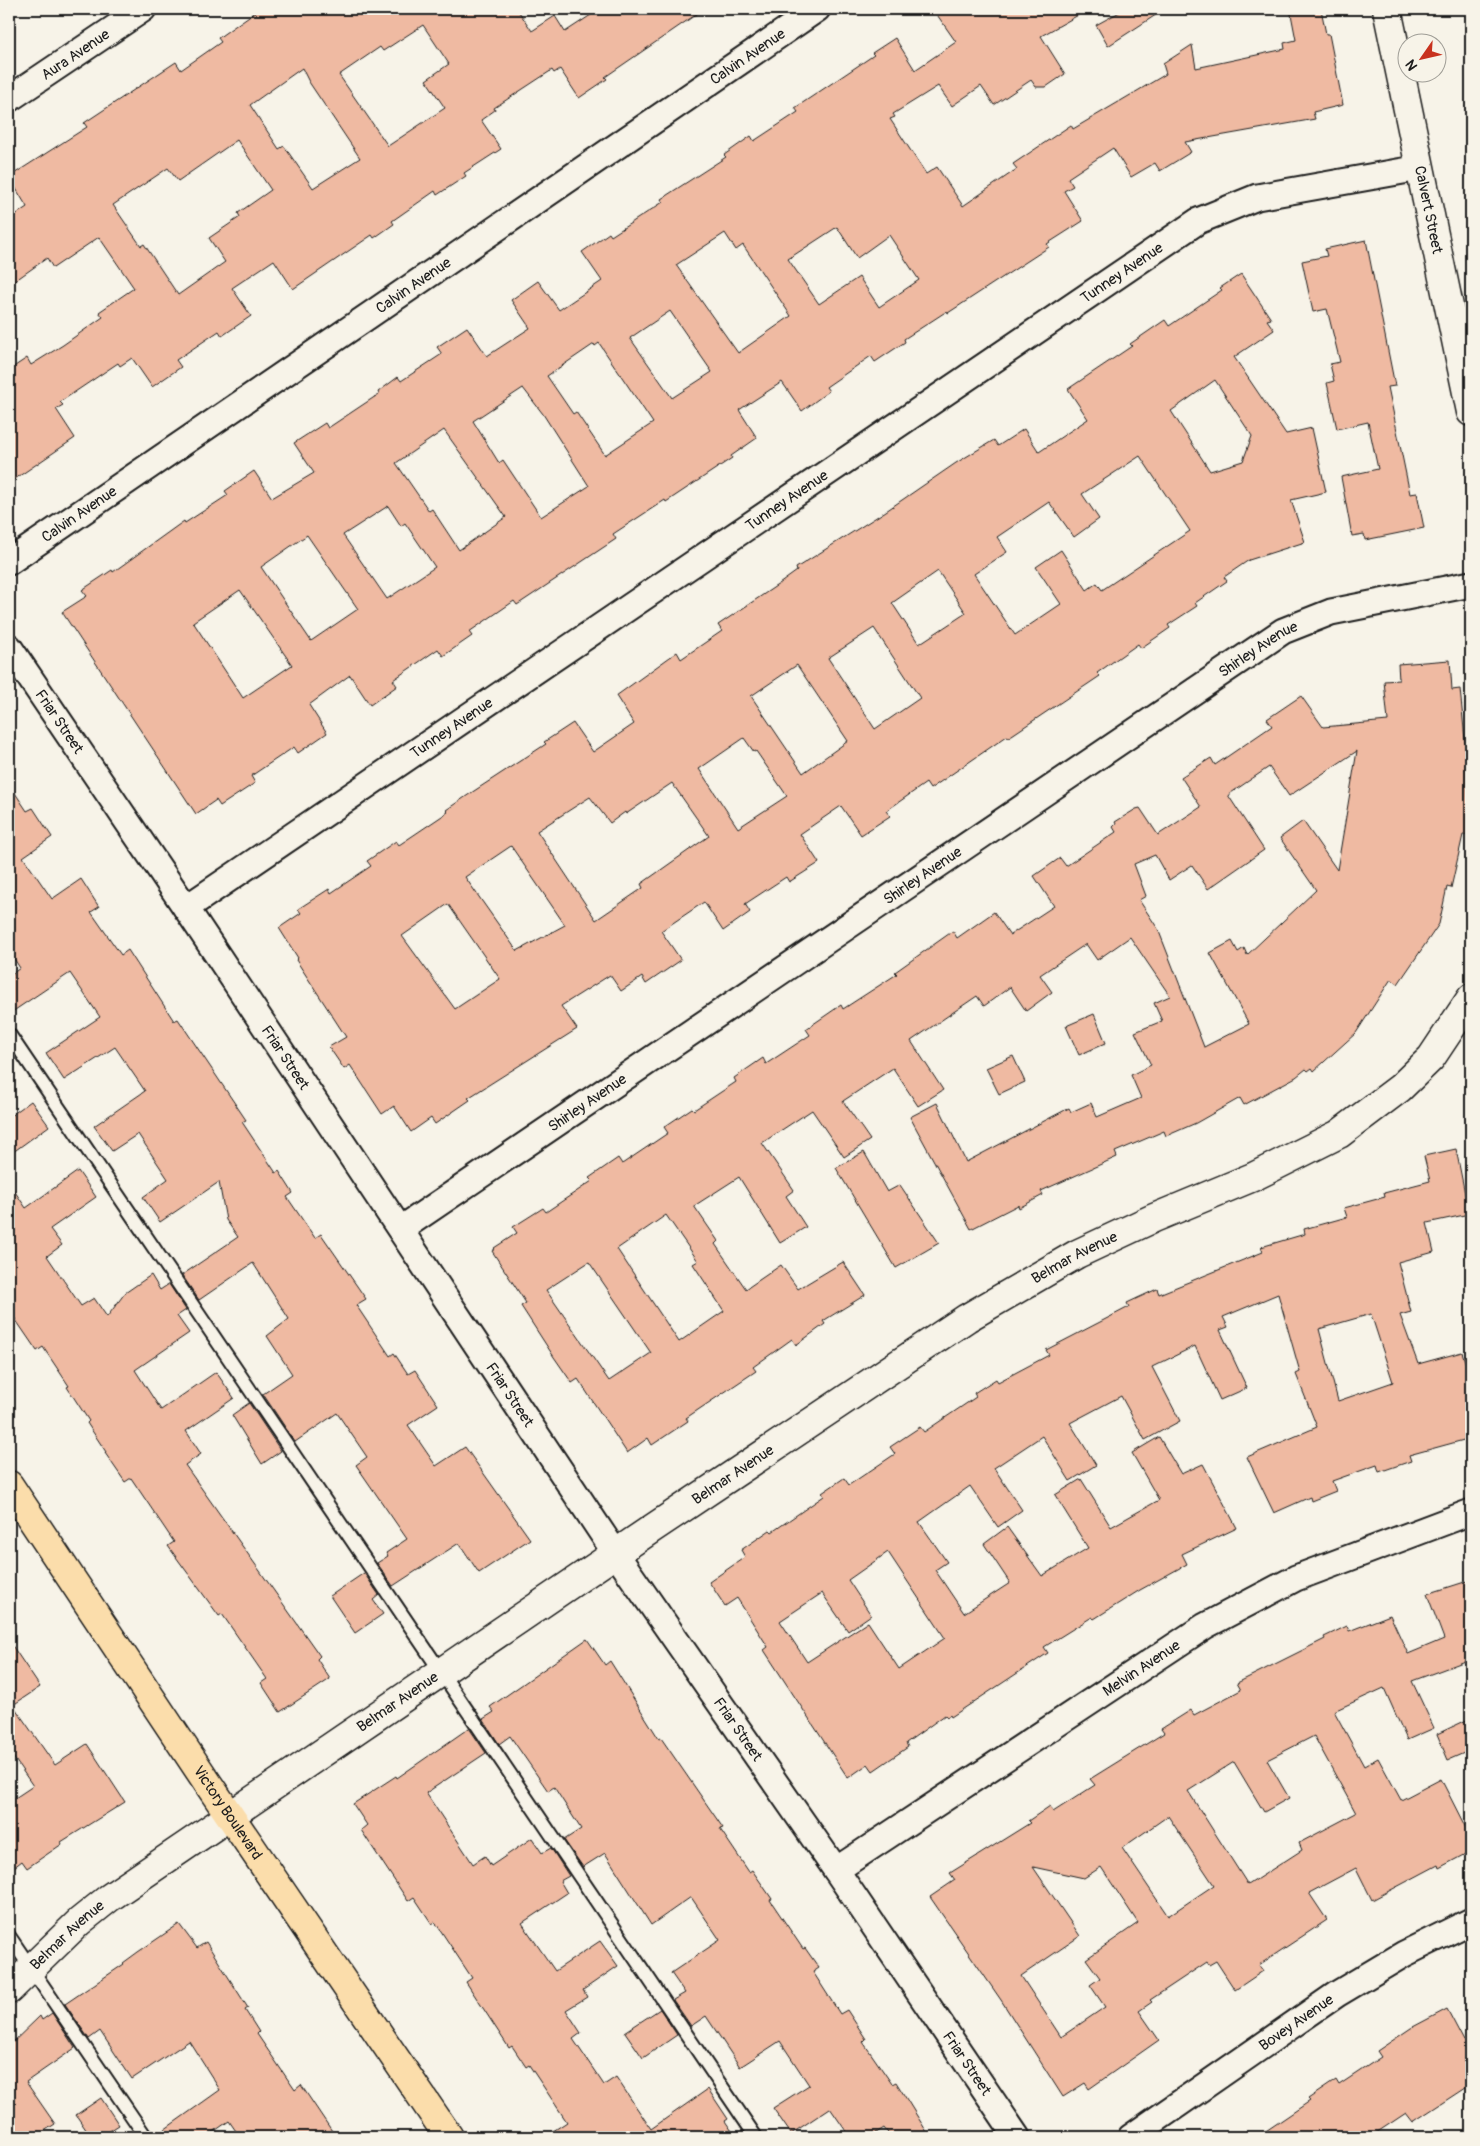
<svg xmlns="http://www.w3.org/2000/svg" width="1480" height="2146" font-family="Pangolin,sans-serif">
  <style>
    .building { fill: #efbaa2; stroke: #1c1c1c; fill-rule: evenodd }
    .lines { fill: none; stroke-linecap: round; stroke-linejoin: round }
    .service-casing { stroke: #1c1c1c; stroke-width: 16 }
    .minor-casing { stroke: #1c1c1c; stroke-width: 29 }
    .tertiary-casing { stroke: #1c1c1c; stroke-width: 31 }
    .primary-casing { stroke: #1c1c1c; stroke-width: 31 }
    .service { stroke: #f7f3e8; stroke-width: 12 }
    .minor { stroke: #f7f3e8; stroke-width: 25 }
    .tertiary { stroke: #f7f3e8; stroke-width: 28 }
    .primary { stroke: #fbddab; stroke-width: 28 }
    .labels { text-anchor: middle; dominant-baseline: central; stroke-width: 5; stroke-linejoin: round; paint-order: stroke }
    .street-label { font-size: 15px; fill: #1c1c1c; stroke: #f7f3e8 }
  </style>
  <rect width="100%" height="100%" fill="#f7f3e8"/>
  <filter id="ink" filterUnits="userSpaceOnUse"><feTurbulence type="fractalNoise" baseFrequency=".02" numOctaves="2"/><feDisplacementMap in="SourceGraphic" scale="10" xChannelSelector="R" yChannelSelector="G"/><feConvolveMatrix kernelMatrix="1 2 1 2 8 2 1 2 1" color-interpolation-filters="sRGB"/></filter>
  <g filter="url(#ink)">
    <!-- building -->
    <g class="building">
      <path d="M 259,9 L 517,9 L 532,31 L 555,16 L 565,32 L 600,9 L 704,9 L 605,77 L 607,79 L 579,98 L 560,69 L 554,73 L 552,70 L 494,108 L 495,110 L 481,120 L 501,149 L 464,173 L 466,176 L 437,195 L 435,191 L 392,221 L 394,224 L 374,238 L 372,235 L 293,289 L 274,260 L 232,288 L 251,316 L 222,336 L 219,331 L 176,360 L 181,367 L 152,387 L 132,358 L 120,366 L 118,363 L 60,402 L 63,405 L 56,409 L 75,438 L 9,483 L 9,370 L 27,358 L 31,365 L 63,345 L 103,317 L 99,312 L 134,288 L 99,237 L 53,268 L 47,258 L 9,285 L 9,219 L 27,207 L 9,177 L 87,127 L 84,123 L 176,62 L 181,70 L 221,42 L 218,38 ZM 423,25 L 449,64 L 426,80 L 445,108 L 388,146 L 339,75 L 380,47 L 383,51 ZM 302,68 L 309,82 L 360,158 L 313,188 L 284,146 L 279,149 L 250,105 ZM 237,140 L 271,190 L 238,213 L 240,217 L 209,238 L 225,262 L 178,295 L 144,244 L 141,246 L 113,205 L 168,168 L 178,181 Z"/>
      <path d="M 933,9 L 1089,9 L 1041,36 L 1065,74 L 1046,87 L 1036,87 L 1031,80 L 994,105 L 981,86 L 952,106 L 938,86 L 893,114 L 895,117 L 890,119 L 926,174 L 937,167 L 963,206 L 1017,169 L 1013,164 L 1071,125 L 1073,129 L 1166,74 L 1163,64 L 1192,45 L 1196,68 L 1285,49 L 1284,43 L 1296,40 L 1290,9 L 1321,9 L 1326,34 L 1329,34 L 1343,105 L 1313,112 L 1315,119 L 1185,142 L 1191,152 L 1160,171 L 1155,163 L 1131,177 L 1113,148 L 1068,178 L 1073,186 L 1064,191 L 1083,221 L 1047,244 L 1049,247 L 948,313 L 947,311 L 904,339 L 905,342 L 875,362 L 871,356 L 826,387 L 829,391 L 802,411 L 782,382 L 739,410 L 757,438 L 731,456 L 732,458 L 666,502 L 665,500 L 613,534 L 616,539 L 517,605 L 514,601 L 469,632 L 472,636 L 443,656 L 438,649 L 393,680 L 397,686 L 370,705 L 350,675 L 309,705 L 327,733 L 298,753 L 294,747 L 251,776 L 255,783 L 220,806 L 216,800 L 196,814 L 62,612 L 87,596 L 82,590 L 112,570 L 113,572 L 184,521 L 185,523 L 228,495 L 225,491 L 254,471 L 272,498 L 314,473 L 294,443 L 325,423 L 328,428 L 379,394 L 378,392 L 398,377 L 401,381 L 442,354 L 437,347 L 467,327 L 487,356 L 530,328 L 511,300 L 538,281 L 559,310 L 602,281 L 582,252 L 609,233 L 611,236 L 663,202 L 661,199 L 726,157 L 724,155 L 751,136 L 754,141 L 798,112 L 795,108 L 874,55 L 872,53 L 895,38 L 915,70 L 956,42 ZM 837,227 L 857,258 L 889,235 L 919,280 L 879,307 L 859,277 L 819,304 L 788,259 ZM 725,233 L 736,250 L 743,245 L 791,316 L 738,353 L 676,265 ZM 670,311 L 712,372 L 672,398 L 630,338 ZM 599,343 L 653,423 L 605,455 L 576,412 L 573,414 L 547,376 L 594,344 L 595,346 ZM 523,388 L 543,414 L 589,486 L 541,517 L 503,460 L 499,463 L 473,421 ZM 444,430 L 506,517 L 459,550 L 432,509 L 429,511 L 396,463 ZM 388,506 L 401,526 L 405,523 L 435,567 L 387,599 L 343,535 ZM 307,535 L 358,609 L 311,641 L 261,567 ZM 240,590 L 292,665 L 243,698 L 193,622 Z"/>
      <polygon points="1125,9 1165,9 1108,46 1096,25"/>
      <polygon points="1366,240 1395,386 1388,387 1410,494 1417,493 1424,528 1365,540 1364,534 1352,536 1341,477 1378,469 1368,422 1337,429 1327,383 1334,381 1330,364 1340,362 1327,309 1313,312 1302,261 1327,256 1325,249"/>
      <path d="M 1241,274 L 1271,319 L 1267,320 L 1274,330 L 1234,357 L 1286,434 L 1312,428 L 1326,492 L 1291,500 L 1305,542 L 1249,560 L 1224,577 L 1227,581 L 1195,603 L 1197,606 L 1168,625 L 1170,628 L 1141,648 L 1138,644 L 1097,673 L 1100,676 L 1009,737 L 1007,736 L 930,789 L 926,783 L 886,811 L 890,816 L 861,835 L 841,806 L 800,834 L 819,863 L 789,882 L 786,877 L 745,904 L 750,912 L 723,931 L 704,902 L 661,931 L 681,960 L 646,984 L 642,977 L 621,991 L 610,975 L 561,1006 L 577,1029 L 468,1098 L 470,1100 L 435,1124 L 431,1118 L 411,1132 L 394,1106 L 382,1114 L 350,1065 L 344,1069 L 329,1047 L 346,1037 L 296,960 L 298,958 L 279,928 L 301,913 L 298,909 L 329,889 L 331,893 L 371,866 L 367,861 L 396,841 L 399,845 L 448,812 L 446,810 L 474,791 L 546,744 L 544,742 L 573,723 L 593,752 L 634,724 L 616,696 L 677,652 L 681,659 L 722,631 L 718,625 L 779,584 L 797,571 L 796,568 L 886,511 L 956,463 L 994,440 L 998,446 L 1024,429 L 1039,452 L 1088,419 L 1068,389 L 1132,346 L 1130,344 L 1165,320 L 1169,326 L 1222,290 L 1220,288 ZM 1215,380 L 1252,436 L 1243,461 L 1210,471 L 1171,411 ZM 1140,456 L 1190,531 L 1102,590 L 1097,583 L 1087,590 L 1061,550 L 1036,567 L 1061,604 L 1015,635 L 974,574 L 1007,552 L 997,537 L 1049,502 L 1074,537 L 1099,519 L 1082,494 ZM 938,571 L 966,613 L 919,644 L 892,603 ZM 874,628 L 920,698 L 875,729 L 828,658 ZM 797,665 L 848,741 L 803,773 L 751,696 ZM 744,738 L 754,752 L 756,751 L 787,796 L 738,828 L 699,769 ZM 672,783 L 709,836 L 641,884 L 643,888 L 596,920 L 537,831 L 590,797 L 610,823 L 625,812 L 626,814 ZM 511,846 L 565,925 L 517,951 L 465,877 ZM 448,904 L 500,979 L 455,1009 L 402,936 Z"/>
      <path d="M 1450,660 L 1452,690 L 1460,689 L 1466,750 L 1470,835 L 1463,835 L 1451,888 L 1447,887 L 1439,924 L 1398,984 L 1391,979 L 1356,1033 L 1314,1071 L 1312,1068 L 1308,1071 L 1306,1069 L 1296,1077 L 1244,1105 L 1240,1098 L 1196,1123 L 1166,1136 L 1164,1131 L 1115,1152 L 1117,1157 L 1041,1191 L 1043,1195 L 1019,1208 L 1018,1205 L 971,1229 L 910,1117 L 937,1103 L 966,1162 L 1069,1108 L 1071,1112 L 1091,1103 L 1097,1117 L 1141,1098 L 1131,1075 L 1151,1065 L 1135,1032 L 1162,1021 L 1154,1003 L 1170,996 L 1130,937 L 1097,960 L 1086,944 L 1040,975 L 1052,992 L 1026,1011 L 1010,987 L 984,1006 L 977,996 L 911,1041 L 943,1090 L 918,1106 L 893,1068 L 843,1101 L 870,1140 L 844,1157 L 812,1110 L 762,1143 L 794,1190 L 786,1196 L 806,1227 L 780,1243 L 739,1177 L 694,1206 L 718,1241 L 715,1244 L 746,1289 L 781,1265 L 798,1289 L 843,1262 L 865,1295 L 823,1321 L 825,1324 L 796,1345 L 792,1339 L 753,1367 L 756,1371 L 686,1418 L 688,1421 L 652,1445 L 648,1438 L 627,1453 L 578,1379 L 572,1383 L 554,1357 L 521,1306 L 526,1303 L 492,1251 L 495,1249 L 494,1248 L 517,1233 L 513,1227 L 543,1208 L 546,1212 L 592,1181 L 589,1178 L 618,1158 L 622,1164 L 668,1133 L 664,1127 L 692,1108 L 694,1110 L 736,1082 L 734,1078 L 763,1058 L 766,1064 L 810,1035 L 806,1029 L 841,1005 L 843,1009 L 897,974 L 895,972 L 953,931 L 957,938 L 994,912 L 1010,935 L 1054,906 L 1034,876 L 1060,858 L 1066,866 L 1116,832 L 1113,827 L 1116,824 L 1115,822 L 1136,809 L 1140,808 L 1158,835 L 1201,807 L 1181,777 L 1211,758 L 1215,765 L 1272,726 L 1267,719 L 1301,696 L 1323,727 L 1388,721 L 1384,681 L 1399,680 L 1398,664 ZM 1357,751 L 1337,870 L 1303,821 L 1280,838 L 1316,890 L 1247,955 L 1244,948 L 1238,952 L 1232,941 L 1210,953 L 1249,1024 L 1204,1047 L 1158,929 L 1139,900 L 1146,896 L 1134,864 L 1155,855 L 1169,880 L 1192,865 L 1208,889 L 1264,850 L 1228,795 L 1269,767 L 1289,796 ZM 666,1215 L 698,1261 L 693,1264 L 724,1311 L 679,1342 L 617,1249 ZM 589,1262 L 651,1353 L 609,1381 L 546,1290 Z"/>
      <polygon points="9,784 27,811 33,808 52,837 23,857 52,899 81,879 99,907 91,912 121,955 128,950 174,1021 178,1019 246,1120 242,1122 276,1173 279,1171 293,1193 287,1197 315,1238 321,1234 366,1299 356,1305 390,1356 394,1353 408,1374 415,1370 438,1405 408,1425 436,1466 465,1447 530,1539 479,1573 459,1543 393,1586 377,1563 388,1556 386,1553 407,1539 356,1465 367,1457 337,1413 295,1442 263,1394 292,1374 267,1336 289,1319 253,1263 199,1300 182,1275 238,1237 226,1220 219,1182 160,1222 143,1197 168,1179 138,1134 112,1151 94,1126 145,1091 115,1047 64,1080 46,1053 100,1017 70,973 9,1014 9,976 20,968 9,951"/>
      <polygon points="1094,1014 1106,1043 1079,1055 1066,1026"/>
      <polygon points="1013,1056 1025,1082 999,1094 986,1068"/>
      <polygon points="31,1101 49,1126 9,1155 9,1117"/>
      <path d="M 1456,1149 L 1469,1214 L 1427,1223 L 1434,1252 L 1398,1262 L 1411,1312 L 1400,1315 L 1418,1364 L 1462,1352 L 1468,1371 L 1471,1370 L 1471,1438 L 1409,1455 L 1411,1461 L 1379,1472 L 1377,1465 L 1332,1481 L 1336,1491 L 1311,1501 L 1310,1497 L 1274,1513 L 1247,1457 L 1317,1427 L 1296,1374 L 1300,1372 L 1278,1294 L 1223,1317 L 1228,1327 L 1220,1330 L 1247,1388 L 1220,1400 L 1195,1346 L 1152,1367 L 1180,1421 L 1145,1440 L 1121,1396 L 1070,1423 L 1096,1465 L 1070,1481 L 1042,1436 L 994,1468 L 1022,1510 L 998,1527 L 970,1486 L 919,1522 L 947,1562 L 935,1570 L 964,1613 L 1010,1583 L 984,1544 L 1007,1527 L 1042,1576 L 1088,1548 L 1055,1495 L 1081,1479 L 1111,1527 L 1159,1500 L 1132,1453 L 1159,1437 L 1181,1474 L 1203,1464 L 1237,1528 L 1182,1554 L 1187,1564 L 1140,1590 L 1094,1619 L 1092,1617 L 1044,1647 L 1048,1653 L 951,1717 L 950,1715 L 947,1717 L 945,1715 L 906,1743 L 908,1747 L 873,1771 L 868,1764 L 848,1778 L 764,1650 L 768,1647 L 737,1598 L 725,1606 L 709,1582 L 745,1557 L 741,1550 L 770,1530 L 772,1532 L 824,1496 L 822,1493 L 844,1478 L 849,1485 L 895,1454 L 890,1447 L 920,1427 L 924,1432 L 976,1397 L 974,1393 L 996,1379 L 998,1382 L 1049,1355 L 1046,1350 L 1129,1307 L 1127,1303 L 1157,1289 L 1159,1294 L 1263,1252 L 1261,1247 L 1305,1234 L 1304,1229 L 1347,1217 L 1344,1208 L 1385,1197 L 1384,1193 L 1430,1181 L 1424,1156 ZM 1371,1314 L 1393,1382 L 1338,1401 L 1319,1329 ZM 888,1552 L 945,1638 L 899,1669 L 868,1622 L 807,1662 L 780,1621 L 822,1593 L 848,1631 L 871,1615 L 848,1580 Z"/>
      <polygon points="864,1152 887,1192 900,1185 939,1243 896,1268 836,1168"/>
      <polygon points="78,1171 96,1197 50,1229 62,1245 47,1256 81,1306 94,1298 107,1317 125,1293 151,1275 160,1290 169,1284 186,1310 177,1316 189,1333 135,1370 161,1410 216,1372 234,1398 186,1431 201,1454 185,1465 320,1656 317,1659 330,1679 280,1712 261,1683 267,1679 222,1614 219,1616 168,1546 174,1542 131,1478 125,1482 105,1453 106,1452 87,1423 89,1421 67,1387 69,1386 43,1347 37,1351 9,1310 9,1183 26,1208"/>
      <polygon points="249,1403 281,1451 262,1464 232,1415"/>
      <polygon points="364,1573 379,1595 373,1600 383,1614 355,1633 330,1596"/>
      <path d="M 1471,1580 L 1471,1659 L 1412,1681 L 1434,1728 L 1407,1740 L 1384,1688 L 1334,1711 L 1364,1766 L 1378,1758 L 1401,1800 L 1441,1779 L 1471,1838 L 1471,1851 L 1439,1868 L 1438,1865 L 1372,1900 L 1356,1868 L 1309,1893 L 1327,1920 L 1259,1965 L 1263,1971 L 1235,1990 L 1216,1961 L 1209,1965 L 1207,1962 L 1150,2000 L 1152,2002 L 1139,2011 L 1159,2040 L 1089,2089 L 1085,2083 L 1063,2097 L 1001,2000 L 930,1897 L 955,1880 L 950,1873 L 1030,1823 L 1028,1821 L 1050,1806 L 1053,1812 L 1095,1785 L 1090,1779 L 1164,1733 L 1161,1729 L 1191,1710 L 1194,1715 L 1241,1690 L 1237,1683 L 1325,1639 L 1324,1637 L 1347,1626 L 1349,1631 L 1390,1615 L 1408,1654 L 1444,1639 L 1427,1594 ZM 1314,1736 L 1356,1813 L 1299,1843 L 1302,1850 L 1248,1885 L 1188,1791 L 1234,1762 L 1264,1812 L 1289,1798 L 1267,1760 ZM 1168,1816 L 1214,1885 L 1168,1916 L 1122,1848 ZM 1033,1867 L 1084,1878 L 1101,1867 L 1138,1923 L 1086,1959 L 1100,1978 L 1090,1985 L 1105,2007 L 1061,2037 L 1021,1976 L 1080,1936 Z"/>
      <polygon points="587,1639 605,1665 610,1661 659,1739 661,1738 723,1828 720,1829 749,1872 752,1870 772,1899 770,1900 803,1949 805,1948 819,1968 813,1972 840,2014 847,2010 866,2039 863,2042 892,2084 896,2082 930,2137 891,2137 884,2128 870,2137 850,2137 830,2108 791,2134 773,2108 809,2085 780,2041 740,2067 706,2016 691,2026 673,2000 685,1993 671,1973 720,1940 691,1897 651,1925 605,1853 583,1867 564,1840 581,1829 554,1787 548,1791 510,1736 499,1744 483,1719 494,1712 490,1707"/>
      <polygon points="9,1641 40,1687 13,1705 55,1765 87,1744 125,1802 61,1842 62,1844 27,1868 22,1861 9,1871 9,1802 33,1786 9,1751"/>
      <polygon points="1471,1718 1471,1750 1448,1760 1437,1734"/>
      <polygon points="469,1728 486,1753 426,1793 473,1864 485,1856 491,1866 532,1838 542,1853 551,1848 569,1876 560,1881 567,1893 522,1923 555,1971 600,1941 618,1966 583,1990 587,1997 566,2010 581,2033 573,2039 604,2085 616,2077 651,2129 708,2089 728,2119 725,2121 736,2137 544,2137 567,2122 529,2065 526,2067 512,2046 509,2048 466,1982 472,1978 435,1922 432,1924 414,1897 408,1901 361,1830 367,1825 353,1804 396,1776 397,1778"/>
      <polygon points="179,1924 197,1948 206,1942 248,2008 245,2010 259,2032 257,2034 295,2090 301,2085 336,2137 240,2137 229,2121 206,2137 154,2137 220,2090 189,2041 132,2079 100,2031 89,2039 65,2004 124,1964 123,1963 138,1952"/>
      <polygon points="660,2009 677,2035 643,2058 625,2032"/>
      <polygon points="1447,2009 1464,2041 1471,2037 1471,2084 1413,2122 1406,2113 1370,2137 1257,2137 1310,2101 1308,2099 1336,2080 1339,2085 1381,2057 1377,2051 1411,2028"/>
      <polygon points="52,2013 75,2048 26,2082 55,2124 35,2137 9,2137 9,2046 40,2016 42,2020"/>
      <polygon points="101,2098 119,2125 100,2137 91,2137 76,2115"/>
    </g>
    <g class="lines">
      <defs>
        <g id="service">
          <polyline points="9,1034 756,2137"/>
          <polyline points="9,1936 146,2137"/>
        </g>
        <g id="minor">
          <path id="s1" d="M 9,99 L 143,9"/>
          <path id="s2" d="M 9,562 L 817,9"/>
          <path id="s3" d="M 9,647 L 186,908 L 616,1554 L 836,1870 L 1017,2137"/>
          <path id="s4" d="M 186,908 L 1198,221 L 1257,197 L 1420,168"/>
          <path id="s5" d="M 401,1229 L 1283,631 L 1331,612 L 1471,584"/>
          <path id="s6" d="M 836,1870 L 1205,1626 L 1296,1578 L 1471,1512"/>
          <path id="s7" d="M 1131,2137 L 1337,1994 L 1404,1954 L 1471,1921"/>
        </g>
        <g id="tertiary">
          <path id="s8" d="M 1387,9 L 1471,412"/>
          <path id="s9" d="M 9,1990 L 79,1922 L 109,1898 L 653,1528 L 967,1318 L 1077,1254 L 1154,1218 L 1253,1177 L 1339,1134 L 1400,1088 L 1431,1058 L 1471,998"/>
        </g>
        <g id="primary">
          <path id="s10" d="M 9,1485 L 209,1785 L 449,2137"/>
        </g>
      </defs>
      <!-- service casing -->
      <use href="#service" class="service-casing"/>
      <!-- minor casing -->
      <use href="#minor" class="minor-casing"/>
      <!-- tertiary casing -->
      <use href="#tertiary" class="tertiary-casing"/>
      <!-- primary casing -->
      <use href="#primary" class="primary-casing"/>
      <!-- service -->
      <use href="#service" class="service"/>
      <!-- minor -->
      <use href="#minor" class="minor"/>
      <!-- tertiary -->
      <use href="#tertiary" class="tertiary"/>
      <!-- primary -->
      <use href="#primary" class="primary"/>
    </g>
  </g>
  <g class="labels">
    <!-- street labels -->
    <g class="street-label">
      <text stroke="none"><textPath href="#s1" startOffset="80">Aura Avenue</textPath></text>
      <text stroke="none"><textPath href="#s2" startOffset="895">Calvin Avenue</textPath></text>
      <text stroke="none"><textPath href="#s8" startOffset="205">Calvert Street</textPath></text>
      <text stroke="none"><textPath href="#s4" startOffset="1131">Tunney Avenue</textPath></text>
      <text stroke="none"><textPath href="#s2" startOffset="490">Calvin Avenue</textPath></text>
      <text stroke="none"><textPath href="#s4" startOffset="726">Tunney Avenue</textPath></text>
      <text stroke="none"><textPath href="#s2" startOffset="85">Calvin Avenue</textPath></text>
      <text stroke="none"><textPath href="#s5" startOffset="1035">Shirley Avenue</textPath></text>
      <text stroke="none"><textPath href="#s3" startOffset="90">Friar Street</textPath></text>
      <text stroke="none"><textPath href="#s4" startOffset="321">Tunney Avenue</textPath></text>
      <text stroke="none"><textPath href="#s5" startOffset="630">Shirley Avenue</textPath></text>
      <text stroke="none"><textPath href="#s3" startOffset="495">Friar Street</textPath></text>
      <text stroke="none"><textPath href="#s5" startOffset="225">Shirley Avenue</textPath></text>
      <text stroke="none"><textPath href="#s9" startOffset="1295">Belmar Avenue</textPath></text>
      <text stroke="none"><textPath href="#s3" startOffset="900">Friar Street</textPath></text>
      <text stroke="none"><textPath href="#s9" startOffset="890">Belmar Avenue</textPath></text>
      <text stroke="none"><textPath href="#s6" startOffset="366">Melvin Avenue</textPath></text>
      <text stroke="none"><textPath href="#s9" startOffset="485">Belmar Avenue</textPath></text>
      <text stroke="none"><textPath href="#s3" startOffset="1305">Friar Street</textPath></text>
      <text stroke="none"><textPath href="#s10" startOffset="394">Victory Boulevard</textPath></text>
      <text stroke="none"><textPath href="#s9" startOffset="80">Belmar Avenue</textPath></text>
      <text stroke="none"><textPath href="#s7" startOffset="201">Bovey Avenue</textPath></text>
      <text stroke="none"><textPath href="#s3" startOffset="1710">Friar Street</textPath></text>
    </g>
  </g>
  <!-- margin -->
  <rect width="1480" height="2146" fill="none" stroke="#f7f3e8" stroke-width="30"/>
  <rect x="15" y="15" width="1450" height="2116" fill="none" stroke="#1c1c1c" stroke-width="2" filter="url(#ink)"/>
  <!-- north arrow -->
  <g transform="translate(1422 58) rotate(236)"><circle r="24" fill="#f7f3e8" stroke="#9f9d96"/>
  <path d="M0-4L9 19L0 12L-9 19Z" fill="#c8321e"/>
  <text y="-8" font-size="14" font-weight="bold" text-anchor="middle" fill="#1c1c1c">N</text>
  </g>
</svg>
